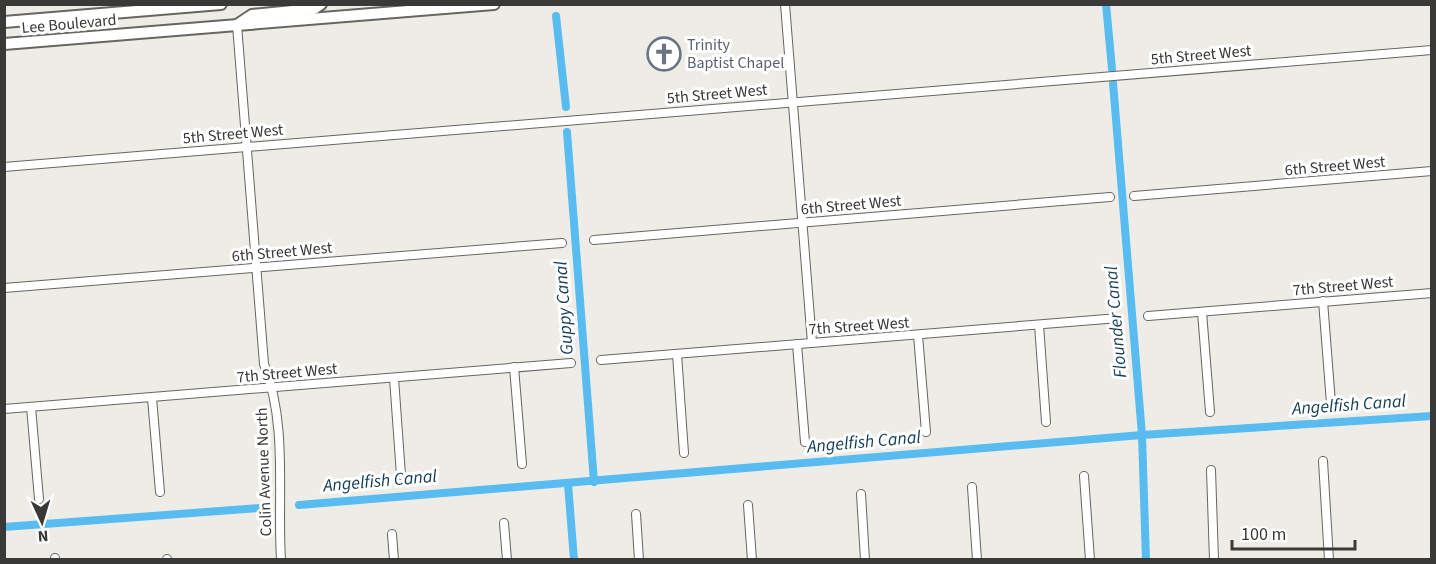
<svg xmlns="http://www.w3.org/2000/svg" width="1436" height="564" font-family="'Source Sans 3',sans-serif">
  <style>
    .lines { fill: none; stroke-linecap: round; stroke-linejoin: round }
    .canal { stroke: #59bcf1; stroke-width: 8 }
    .minor-casing { stroke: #676661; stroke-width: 10 }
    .secondary-casing { stroke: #676661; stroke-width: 14 }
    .minor { stroke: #fff; stroke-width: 8 }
    .secondary { stroke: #fff; stroke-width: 10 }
    .labels { text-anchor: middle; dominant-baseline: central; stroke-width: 6; stroke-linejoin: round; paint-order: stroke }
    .street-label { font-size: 16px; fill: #393937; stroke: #fff }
    .worship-label { font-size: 16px; fill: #5b616d; stroke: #fff; text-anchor: start }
    .water-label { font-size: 18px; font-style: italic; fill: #133d53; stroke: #fff }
  </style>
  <rect width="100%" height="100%" fill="#eeece7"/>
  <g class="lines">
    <!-- canal -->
    <g class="canal">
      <polyline points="1106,4 1112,69"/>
      <polyline points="556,16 566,107"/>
      <polyline points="1113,83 1142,435 1146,560"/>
      <polyline points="567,132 594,482"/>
      <polyline points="568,484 574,560"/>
      <polyline points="299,505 1142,435 1432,416"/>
      <polyline points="4,527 260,508"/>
    </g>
    <defs>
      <g id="minor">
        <polyline points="785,4 812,343"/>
        <path d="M 237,25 L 264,364 C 288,425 277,496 281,560"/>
        <polyline points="4,167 1432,50"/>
        <polyline points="1134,196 1432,171"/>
        <polyline points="594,240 1110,197"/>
        <polyline points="4,288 562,243"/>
        <polyline points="1323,301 1331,403"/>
        <polyline points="1202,312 1210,412"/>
        <polyline points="1148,316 1432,293"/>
        <polyline points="1039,325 1046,422"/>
        <polyline points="918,335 926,432"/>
        <polyline points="797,344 805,442"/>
        <polyline points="677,354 684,453"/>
        <polyline points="601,360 1119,318"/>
        <polyline points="514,367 522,464"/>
        <polyline points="394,378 401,475"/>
        <polyline points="152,398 160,492"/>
        <polyline points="31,407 39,499"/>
        <polyline points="4,409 571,363"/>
        <polyline points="1323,461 1329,560"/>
        <polyline points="1211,470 1214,560"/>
        <polyline points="1084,476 1090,560"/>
        <polyline points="972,487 977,560"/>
        <polyline points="861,494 865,560"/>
        <polyline points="748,505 752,560"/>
        <polyline points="636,514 639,560"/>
        <polyline points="504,523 507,560"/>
        <polyline points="392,534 394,560"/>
        <polyline points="55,558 55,560"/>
        <polyline points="167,559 167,560"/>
      </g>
      <g id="secondary">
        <polyline points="4,22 221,4"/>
        <polyline points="237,25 252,15 314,9 321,4"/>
        <polyline points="4,44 494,4"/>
      </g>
    </defs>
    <!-- minor casing -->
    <use href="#minor" class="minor-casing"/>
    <!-- secondary casing -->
    <use href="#secondary" class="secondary-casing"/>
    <!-- minor -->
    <use href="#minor" class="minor"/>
    <!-- secondary -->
    <use href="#secondary" class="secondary"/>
  </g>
  <!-- icons -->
  <defs>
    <symbol id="church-ring" viewBox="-11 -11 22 22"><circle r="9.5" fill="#fff" stroke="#6b7280" stroke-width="1.5"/><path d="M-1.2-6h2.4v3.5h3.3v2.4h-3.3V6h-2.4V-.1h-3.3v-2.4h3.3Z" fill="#6b7280"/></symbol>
  </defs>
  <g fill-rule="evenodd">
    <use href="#church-ring" x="645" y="35" width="38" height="38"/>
  </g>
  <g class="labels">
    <!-- street labels -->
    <g class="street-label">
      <text transform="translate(69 24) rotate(-5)">Lee Boulevard</text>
      <text transform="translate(1201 55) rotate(-5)">5th Street West</text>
      <text transform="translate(717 94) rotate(-5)">5th Street West</text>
      <text transform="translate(233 134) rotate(-5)">5th Street West</text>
      <text transform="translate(1335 166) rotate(-5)">6th Street West</text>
      <text transform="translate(851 205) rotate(-5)">6th Street West</text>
      <text transform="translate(282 252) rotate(-5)">6th Street West</text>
      <text transform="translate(1343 286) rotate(-5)">7th Street West</text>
      <text transform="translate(859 326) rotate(-4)">7th Street West</text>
      <text transform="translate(287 373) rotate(-5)">7th Street West</text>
      <text transform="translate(264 472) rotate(-92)">Colin Avenue North</text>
    </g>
    <!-- worship labels -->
    <g class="worship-label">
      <text x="687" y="45">Trinity<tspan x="687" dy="18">Baptist Chapel</tspan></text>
    </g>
    <!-- water labels -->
    <g class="water-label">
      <text transform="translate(564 308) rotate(-94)">Guppy Canal</text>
      <text transform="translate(1116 322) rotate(-95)">Flounder Canal</text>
      <text transform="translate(1349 405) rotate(-4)">Angelfish Canal</text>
      <text transform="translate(864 442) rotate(-5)">Angelfish Canal</text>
      <text transform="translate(380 481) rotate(-5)">Angelfish Canal</text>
    </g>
  </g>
  <!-- border -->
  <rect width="1436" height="564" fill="none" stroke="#393937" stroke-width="12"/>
  <!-- north arrow -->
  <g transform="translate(42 522) rotate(176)" stroke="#ffffff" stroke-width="4.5" paint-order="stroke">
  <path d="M0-4.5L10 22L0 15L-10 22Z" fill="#393937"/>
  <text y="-9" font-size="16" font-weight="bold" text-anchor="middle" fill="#393937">N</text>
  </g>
  <!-- scale -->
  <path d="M1232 540v9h123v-9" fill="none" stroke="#393937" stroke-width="3"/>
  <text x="1241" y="540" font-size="18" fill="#393937" stroke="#ffffff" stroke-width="4.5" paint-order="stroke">100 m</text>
</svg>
